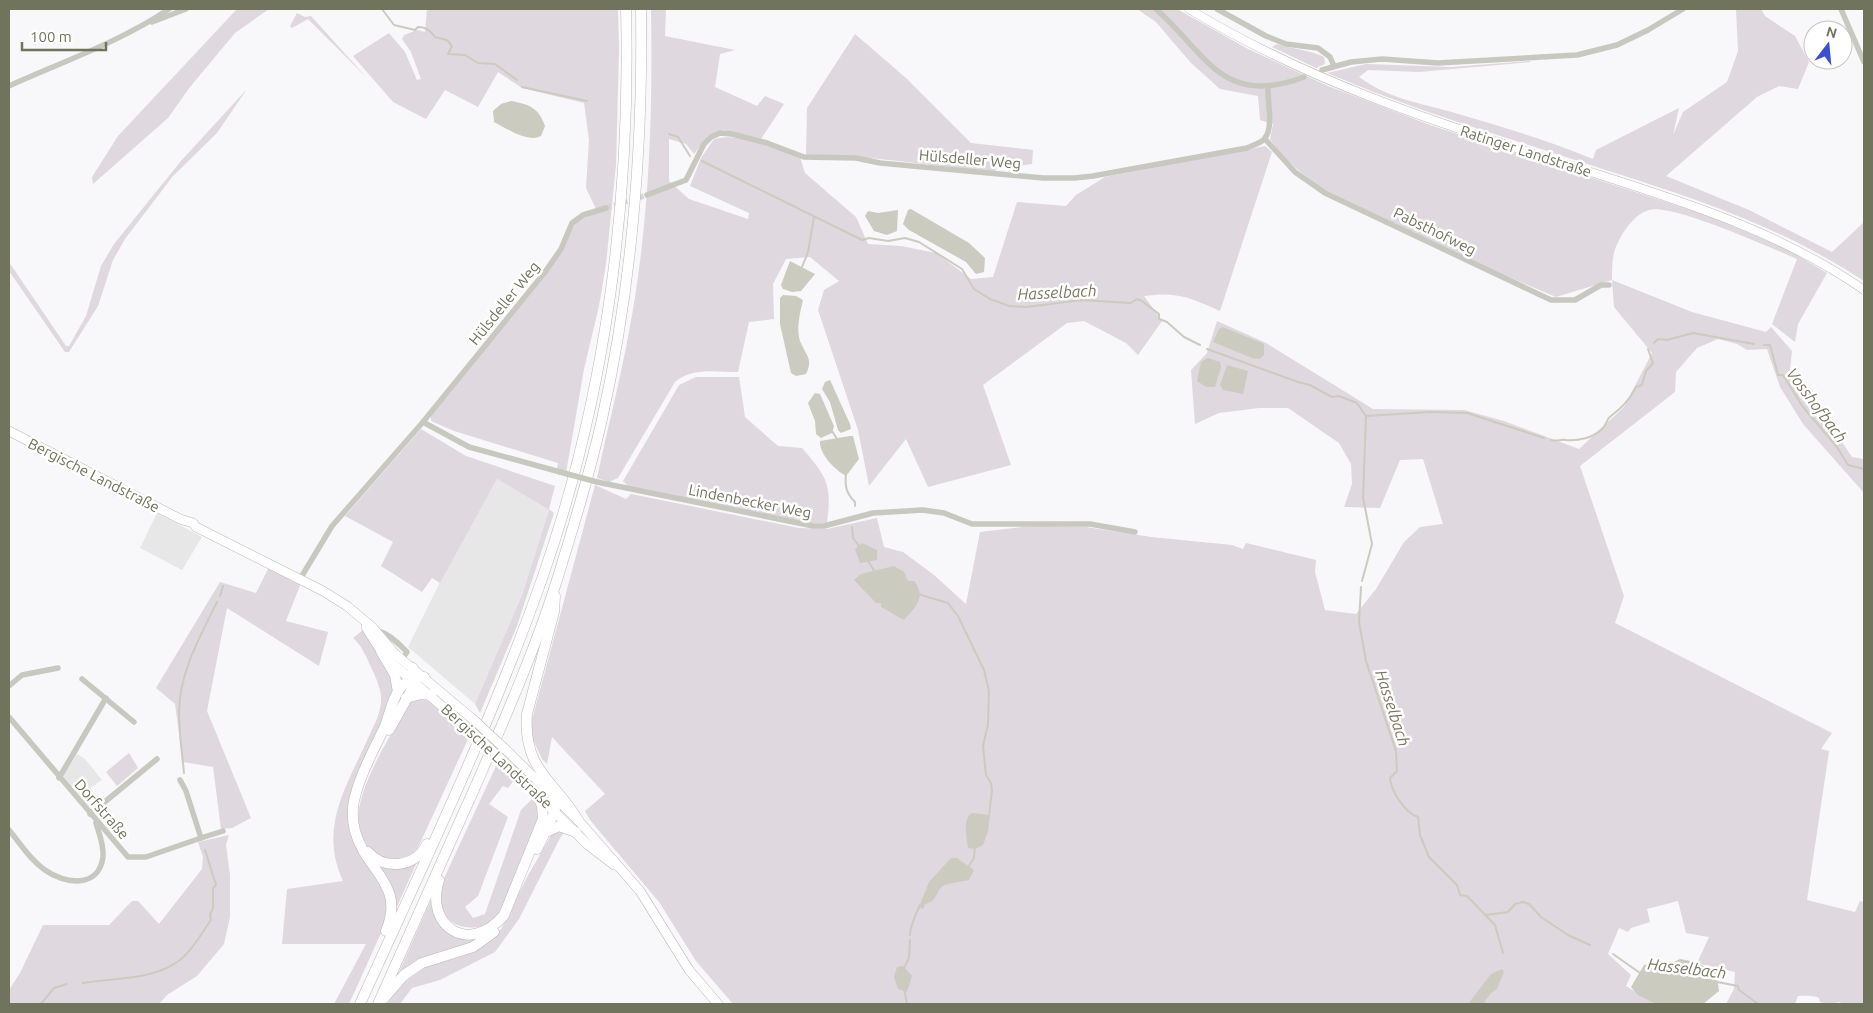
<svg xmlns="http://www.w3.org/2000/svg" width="1873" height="1013" font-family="Ubuntu,sans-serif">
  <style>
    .built { fill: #e8e7e7 }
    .green { fill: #dfd8de }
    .water { fill: #cccbbf }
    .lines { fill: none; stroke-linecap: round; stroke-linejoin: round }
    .stream { stroke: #cccbbf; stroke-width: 2 }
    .minor-tunnel { stroke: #d6d6d2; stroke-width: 5.5; stroke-dasharray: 5.5 3; stroke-linecap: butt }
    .secondary-casing { stroke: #bcbdb3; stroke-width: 9 }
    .primary-casing { stroke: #babbb2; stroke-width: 10 }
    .motorway-casing { stroke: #b9bab2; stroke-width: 11 }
    .minor { stroke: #c7c8c0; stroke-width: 5.5 }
    .secondary { stroke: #fff; stroke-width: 8 }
    .primary { stroke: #fff; stroke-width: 9 }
    .motorway { stroke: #fff; stroke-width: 10 }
    .primary-bridge-casing { stroke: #babbb2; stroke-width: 10; stroke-linecap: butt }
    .minor-bridge { stroke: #c7c8c0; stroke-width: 5.5 }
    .primary-bridge { stroke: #fff; stroke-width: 9 }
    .labels { text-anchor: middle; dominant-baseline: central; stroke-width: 5; stroke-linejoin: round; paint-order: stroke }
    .street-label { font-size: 15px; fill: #71745d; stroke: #fff }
    .water-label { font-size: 16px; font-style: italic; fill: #797761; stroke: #fff }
  </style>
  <rect width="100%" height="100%" fill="#f8f7f9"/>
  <!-- built -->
  <g class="built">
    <polygon points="497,479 549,510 522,595 475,704 408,647 444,574"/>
    <polygon points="157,513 202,537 182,570 140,548"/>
    <polygon points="77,754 85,759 102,780 80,795 63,776"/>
  </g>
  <!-- green -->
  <g class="green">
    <polygon points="237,9 269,9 235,33 190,87 168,118 93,184 92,177 118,136"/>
    <polygon points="427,9 618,9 619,49 616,165 606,264 599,306 584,369 566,473 557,469 558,463 454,431 431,421 431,416 547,273 575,223 580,219 606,210 596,209 586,188 589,140 584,103 522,88 498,72 478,107 445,90 426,119 393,102 353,56 389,33 405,52 417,80 421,79 411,52 402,39 404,35 417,30 425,32"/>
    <path d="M 651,9 L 666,9 L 665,36 L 735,50 L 720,54 L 715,87 L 757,106 L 765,96 L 784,104 L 761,139 L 723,130 L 708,136 L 694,154 L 686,144 L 669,139 L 669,181 L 689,199 L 748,219 L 749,213 L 690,186 L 701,158 L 714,139 C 742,132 774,147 800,157 L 805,173 L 856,217 L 868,244 L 901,246 L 936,253 L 971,279 L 993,277 L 1017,202 L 1066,206 L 1076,195 L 1105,177 L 1265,146 L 1272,152 L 1220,311 C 1192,298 1176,291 1144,296 L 1162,321 L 1138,355 L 1126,343 L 1084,321 L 1067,323 L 983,385 L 1011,465 L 928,487 L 906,439 L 869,486 L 858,430 L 818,310 L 824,290 L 839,281 L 810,257 L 786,259 L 773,284 L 774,319 L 749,322 L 738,372 C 717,372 692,367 675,382 L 618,478 L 609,482 L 597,478 C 607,431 619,385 628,337 C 649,230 653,118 651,9 Z"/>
    <path d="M 1137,9 L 1177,9 L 1248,49 L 1328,86 L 1430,125 L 1712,217 L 1768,238 L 1827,273 L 1798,324 L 1795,342 L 1772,324 L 1797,259 C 1771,248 1672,203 1649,210 C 1633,214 1618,238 1614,253 C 1612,261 1612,271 1612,280 L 1692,312 L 1766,332 L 1771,327 L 1792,351 L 1789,379 L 1797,380 L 1813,392 L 1810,409 L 1836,433 L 1852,457 L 1864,459 L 1864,493 L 1803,424 L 1780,387 L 1767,349 L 1747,350 L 1737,344 L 1718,339 L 1697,348 L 1676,372 L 1675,392 L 1580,466 L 1624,596 L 1615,623 L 1832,733 L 1821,749 L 1829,751 L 1807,900 L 1855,912 L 1860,901 L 1864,902 L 1864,1004 L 1842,1004 L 1840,1002 L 1829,1004 L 1820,1002 L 1819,998 C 1812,995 1806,996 1798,996 L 1795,1004 L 1726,1004 L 1734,989 L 1735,972 L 1697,963 L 1709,937 L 1686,933 L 1678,901 L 1647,909 L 1650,922 L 1631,928 L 1628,932 L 1619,928 L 1608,954 L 1631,975 L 1626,986 L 1656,1004 L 733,1004 L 696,961 L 659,902 L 590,820 L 585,811 L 605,794 L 552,737 L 547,764 L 542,759 L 529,731 L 595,485 L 626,499 L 631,494 L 799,528 L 827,529 L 877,518 L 884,547 L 903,552 L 934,575 L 966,604 L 980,532 L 1032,526 L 1086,527 L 1151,537 L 1232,545 L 1243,549 L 1246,543 L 1316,560 L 1315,572 L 1325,610 L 1356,614 L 1376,589 L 1404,542 L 1420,527 L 1443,524 L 1423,459 L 1400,460 L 1380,508 L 1344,507 L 1352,484 L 1351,464 L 1339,443 L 1288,408 L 1259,408 L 1219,413 L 1195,424 L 1191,370 L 1207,353 L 1217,321 L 1266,343 L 1373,409 L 1464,410 L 1504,421 L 1579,449 L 1624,407 L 1652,353 L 1614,307 L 1612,280 L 1556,297 L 1490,269 L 1323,189 C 1303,174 1283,160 1270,139 L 1273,124 L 1260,120 L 1258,96 L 1220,89 L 1191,63 L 1156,22 Z"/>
    <path d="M 1736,9 L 1761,9 L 1765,16 L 1795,36 L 1809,62 L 1798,89 L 1779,86 L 1757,97 L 1666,176 L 1749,210 L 1832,252 L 1864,222 L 1864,281 C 1781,227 1703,201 1609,171 C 1515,140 1418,112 1327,73 L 1366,64 L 1451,67 L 1529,61 L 1531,62 L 1419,72 L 1368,70 L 1359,77 C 1391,100 1418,102 1455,113 C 1502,127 1548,140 1593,159 L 1596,150 L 1679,108 L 1673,135 L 1683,112 L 1727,82 L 1738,51 Z"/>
    <polygon points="297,13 305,17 311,16 366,77 308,19 292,28 290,26"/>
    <path d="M 855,34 L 906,78 L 971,143 L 1033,150 L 1032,164 L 1011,167 L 998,165 L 995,172 C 932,166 869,155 806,155 L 807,108 Z"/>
    <path d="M 1277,44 C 1292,49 1311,50 1324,57 L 1325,64 L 1316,68 L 1272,47 Z"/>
    <polygon points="247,89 217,133 173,176 125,239 113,260 98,306 69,352 65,352 9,271 9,262 66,346 69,346 86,316 101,266 114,244 181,161"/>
    <path d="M 696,377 L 739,377 L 745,417 L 778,446 L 802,448 C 827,477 832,484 827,523 L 800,523 L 629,487 L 623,481 L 679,385 Z"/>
    <polygon points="421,429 466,456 555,486 549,509 554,513 517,626 480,713 475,704 522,595 549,510 497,479 440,583 432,578 422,592 381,566 393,542 345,516"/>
    <polygon points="269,567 301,583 286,621 328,632 319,666 227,608 207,711 251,818 232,828 221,829 213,767 183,762 175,704 156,688 220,582 256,593"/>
    <path d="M 364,629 L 383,658 L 396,689 L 350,813 L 387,902 L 386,922 L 349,1004 L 334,1004 L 366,944 L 282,944 L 287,889 L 343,881 C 318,827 347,786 369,736 C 375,723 382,711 381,696 C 380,687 375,675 371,667 C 366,656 362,646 353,638 Z"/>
    <path d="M 416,698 C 438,699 454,722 469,737 L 416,852 C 401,860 389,862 374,852 C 329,823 392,735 409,704 Z"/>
    <polygon points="129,753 138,768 117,786 106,772"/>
    <path d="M 497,764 L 515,779 L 508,788 L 503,786 L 489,804 L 508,817 L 478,896 L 465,907 L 473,918 L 485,914 L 521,810 L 533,798 L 540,813 L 508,898 L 492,924 C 474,931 447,929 441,907 C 439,901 440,893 440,887 Z"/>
    <polygon points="566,830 560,838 519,919 495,952 440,980 412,988 400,1004 387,1004 399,986 425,967 463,956 490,940 501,929 526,879 550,837 554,831"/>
    <polygon points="229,835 226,845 230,875 230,917 224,944 197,976 167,995 159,1004 9,1004 9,990 20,973 43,925 109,925 132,901 138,901 159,924 202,869 203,857 198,842"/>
    <polygon points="418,860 394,913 375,862"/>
    <path d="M 431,900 C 439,935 447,933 480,938 L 396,979 Z"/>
  </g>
  <!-- water -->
  <g class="water">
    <path d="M 511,101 C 529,104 539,108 545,126 L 541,136 C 527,143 508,129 494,122 L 493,111 L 501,104 Z"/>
    <polygon points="911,209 969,243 985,258 984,272 976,274 966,262 909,230 903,224 908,210"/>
    <polygon points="898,210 897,231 887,235 874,231 865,216 868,211 878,213"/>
    <polygon points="790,261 815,274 801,291 792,292 783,289 781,285"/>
    <path d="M 783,295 L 796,296 L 803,300 C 800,313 796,328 800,341 C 805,354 814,359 806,374 L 796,376 L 791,373 L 780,324 L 780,298 Z"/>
    <polygon points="1223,327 1264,344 1264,355 1260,359 1252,358 1213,342 1219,329"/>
    <polygon points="1208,358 1220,362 1221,367 1215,387 1206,387 1197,381 1201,362"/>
    <polygon points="1227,365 1248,371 1243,394 1223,390 1220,385"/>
    <polygon points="830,380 850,424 851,429 841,433 838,430 830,402 822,389 825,382"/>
    <polygon points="815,393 820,394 834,426 832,433 821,438 816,434 815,421 808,403"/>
    <path d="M 850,436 L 853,436 L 859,459 L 846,476 C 835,470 819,454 820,441 Z"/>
    <polygon points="862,543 877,550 877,560 860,563 855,549"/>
    <path d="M 894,566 L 904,572 L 908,581 L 914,581 C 927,597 915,608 904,620 L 881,607 L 881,603 L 876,603 L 854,580 L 861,574 Z"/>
    <path d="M 972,813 L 990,815 L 988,831 L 983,845 L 975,849 L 968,848 C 967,838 962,819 972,813 Z"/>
    <path d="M 951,858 L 957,858 L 974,870 L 969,880 C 964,881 947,884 945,885 C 935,889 939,901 925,904 L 923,909 L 919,907 L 929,882 Z"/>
    <polygon points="1680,959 1697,962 1708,969 1714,969 1720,972 1717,977 1719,991 1703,1004 1656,1004 1638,995 1631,987 1644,965 1650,963 1664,967"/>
    <polygon points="903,966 912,976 907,992 898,989 894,977 897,967"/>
    <polygon points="1502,969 1504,972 1497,989 1491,993 1483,1004 1468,1004 1491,974"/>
  </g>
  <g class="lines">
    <!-- stream -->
    <g class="stream">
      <path d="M 382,9 L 394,25 L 415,30 L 418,27 C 427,27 430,31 435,37 L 447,40 L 452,46 L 448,54 L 465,55 L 478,63 L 495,64 L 517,80"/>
      <polyline points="522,87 587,101"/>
      <polyline points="669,134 678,137 690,156"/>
      <polyline points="702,161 862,240 869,238 888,241 905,238 919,242 962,269 974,289 990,299 1009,306 1027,307 1081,300 1131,303 1137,299 1142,301 1159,314 1159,319 1167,322 1184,337 1200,345"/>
      <polyline points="802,267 808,252 814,217"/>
      <polyline points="1654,343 1658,339 1667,340 1693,333 1754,344"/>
      <polyline points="1764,345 1770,345 1778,375 1783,375 1803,407 1837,447 1848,465 1864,469"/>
      <polyline points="1207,349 1298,382 1310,385 1332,397 1339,396 1357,403 1366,416 1363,497 1372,544 1362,581"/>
      <polyline points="1366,416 1430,412 1467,413 1544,438"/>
      <polyline points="832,431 837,439"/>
      <path d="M 1551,440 C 1557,442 1560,439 1566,440 C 1578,441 1593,438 1602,429 C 1607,425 1606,419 1611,416 C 1621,408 1630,400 1636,387 L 1642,385 L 1646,371 L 1653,363 L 1648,349"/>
      <path d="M 846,473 C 845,485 845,492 855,502 L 855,506"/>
      <polyline points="852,527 853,538 859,546"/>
      <polyline points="868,561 875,572"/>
      <path d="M 1361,587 L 1359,622 L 1366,661 L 1396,751 L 1397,771 L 1390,778 C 1391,791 1405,813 1418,817 L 1420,835 L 1429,857 L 1457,885 L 1460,895 L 1467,896 L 1495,925 L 1503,953"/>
      <polyline points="918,594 948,603 958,616 984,670 989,691 988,724 983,746 986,775 991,783 992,790 989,816"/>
      <polyline points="220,596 223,586"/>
      <path d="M 184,773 C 182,753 179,732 179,711 C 180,671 200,637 217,602"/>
      <polyline points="969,866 974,858 975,847"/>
      <polyline points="1486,915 1508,912 1515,904 1523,902 1529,904 1541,917 1568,935 1590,945"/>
      <path d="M 910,935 C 910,925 916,914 920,905"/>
      <polyline points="1613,954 1640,973"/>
      <polyline points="904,968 909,958 910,940"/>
      <polyline points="1717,982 1738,986 1739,990 1758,1004"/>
      <path d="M 83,983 C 115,978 154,980 180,960 C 193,950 202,932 211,920 L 210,914 L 213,909 L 213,888 L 216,885 L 205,850"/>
      <polyline points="904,989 907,1004"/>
      <polyline points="41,1004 54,988 67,984"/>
    </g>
    <!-- minor-tunnel -->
    <polyline class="minor-tunnel" points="606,208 647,195"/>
    <defs>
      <path id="secondary" d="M 1189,9 C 1307,81 1437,123 1569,165 C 1671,198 1775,228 1864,290"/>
      <g id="primary">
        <polyline points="9,431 180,519 193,523 196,527 323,591 347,606 372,627 395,654 475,721"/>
        <polyline points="366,627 381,651 394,665 471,731"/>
        <polyline points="504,748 578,820 640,891 689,970 718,1004"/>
        <polyline points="500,758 588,845 614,865"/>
      </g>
      <g id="motorway">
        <path d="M 555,596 L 554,612 L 527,714 C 523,770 553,779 578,820"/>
        <polyline points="381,651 395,675 398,692"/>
        <polyline points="406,698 421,694 431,695"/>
        <polyline points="389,730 415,684 413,668"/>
        <polyline points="546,832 559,826 576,832"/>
        <polyline points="537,849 555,811 554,798"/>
        <path d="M 368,852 C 385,871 416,867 427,844"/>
        <path d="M 439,880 C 424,927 470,956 504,915 L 543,819 L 542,806 L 537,793"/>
        <path d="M 386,931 C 406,884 365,870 355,831 C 352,819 352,805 356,793 C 362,770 375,748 385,726 C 390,713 393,695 403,685 C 409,679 416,676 424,677"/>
        <polyline points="384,998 404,975 422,963 473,947 494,932"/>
        <path d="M 360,1004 C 424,863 492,722 543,576 C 606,395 631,200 626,9"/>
        <path d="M 378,1004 C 410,931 443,858 476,785 C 505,718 535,650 557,580 C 573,528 590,473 602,419 C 632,286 643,145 641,9"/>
      </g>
    </defs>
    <!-- secondary casing -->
    <use href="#secondary" class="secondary-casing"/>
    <!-- primary casing -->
    <use href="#primary" class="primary-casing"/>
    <!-- motorway casing -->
    <use href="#motorway" class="motorway-casing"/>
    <!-- minor -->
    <g class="minor">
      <path d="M 1156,9 C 1207,54 1222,108 1304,77"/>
      <polyline points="1217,9 1266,36 1286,44 1318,48 1330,57 1334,66"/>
      <polyline points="1841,9 1864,62"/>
      <polyline points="152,22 186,9"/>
      <polyline points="1322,70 1351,62 1382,59 1438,63 1577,55 1617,45 1648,30 1683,9"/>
      <path d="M 9,86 C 62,62 120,42 169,9"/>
      <polyline points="1265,139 1295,172 1325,193 1551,300 1575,300 1601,285 1609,285"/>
      <path d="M 647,195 L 686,180 L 704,144 L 711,137 L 720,133 L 732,134 L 767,143 L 804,157 L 856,158 L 880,163 L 1043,178 L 1075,178 L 1093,176 L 1247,148 C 1253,145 1262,143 1265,138 C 1274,126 1267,101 1268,86"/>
      <polyline points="423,422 469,447 560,472"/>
      <polyline points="597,482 813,526 824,526 873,513 923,510 944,513 972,524 1090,524 1135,532"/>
      <polyline points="300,579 332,526 423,422 545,272 561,249 572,223 583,215 606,208"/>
      <path d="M 377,636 L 381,632 C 391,635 400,645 407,652 L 402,659"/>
      <polyline points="82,679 134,722"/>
      <polyline points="9,686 22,675 58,668"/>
      <polyline points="9,717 128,857 146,857 201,838 186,791 180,780"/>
      <polyline points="59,778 106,698"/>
      <polyline points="90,814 157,759"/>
      <path d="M 9,830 C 20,843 30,860 45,870 C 64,884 99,889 103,857 C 104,845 99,833 96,823"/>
      <polyline points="201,838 223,831"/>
    </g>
    <!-- secondary -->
    <use href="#secondary" class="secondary"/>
    <!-- primary -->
    <use href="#primary" class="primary"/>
    <!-- motorway -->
    <use href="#motorway" class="motorway"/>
    <defs>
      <g id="primary-bridge">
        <polyline points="475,721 504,748"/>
        <polyline points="471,731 500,758"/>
      </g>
    </defs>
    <!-- primary-bridge casing -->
    <use href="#primary-bridge" class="primary-bridge-casing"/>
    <!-- minor-bridge -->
    <polyline class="minor-bridge" points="560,472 597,482"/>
    <!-- primary-bridge -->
    <use href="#primary-bridge" class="primary-bridge"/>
  </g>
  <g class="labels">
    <!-- street labels -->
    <g class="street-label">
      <text transform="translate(1526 151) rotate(18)">Ratinger Landstraße</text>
      <text transform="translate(970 159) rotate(5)">Hülsdeller Weg</text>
      <text transform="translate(1435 231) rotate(26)">Pabsthofweg</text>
      <text transform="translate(504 303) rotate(-51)">Hülsdeller Weg</text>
      <text transform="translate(94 475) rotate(27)">Bergische Landstraße</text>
      <text transform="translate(750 501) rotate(11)">Lindenbecker Weg</text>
      <text transform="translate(497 756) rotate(43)">Bergische Landstraße</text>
      <text transform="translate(102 809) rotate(49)">Dorfstraße</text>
    </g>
    <!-- water labels -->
    <g class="water-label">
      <text transform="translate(1057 292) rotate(-3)">Hasselbach</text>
      <text transform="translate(1817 405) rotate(53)">Vosshofbach</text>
      <text transform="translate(1393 708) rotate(72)">Hasselbach</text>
      <text transform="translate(1687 968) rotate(7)">Hasselbach</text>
    </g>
  </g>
  <!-- border -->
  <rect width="1873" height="1013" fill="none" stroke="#71745d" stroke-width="20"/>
  <!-- north arrow -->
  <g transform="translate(1828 45) rotate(16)"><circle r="24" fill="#ffffff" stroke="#c6c7be"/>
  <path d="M0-4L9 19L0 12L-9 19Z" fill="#3b4ed4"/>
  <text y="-8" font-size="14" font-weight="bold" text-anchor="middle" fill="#71745d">N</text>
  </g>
  <!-- scale -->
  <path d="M22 42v8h84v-8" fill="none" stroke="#71745d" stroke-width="2.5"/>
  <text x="30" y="42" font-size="15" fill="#71745d" stroke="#ffffff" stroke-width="4" paint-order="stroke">100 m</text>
</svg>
